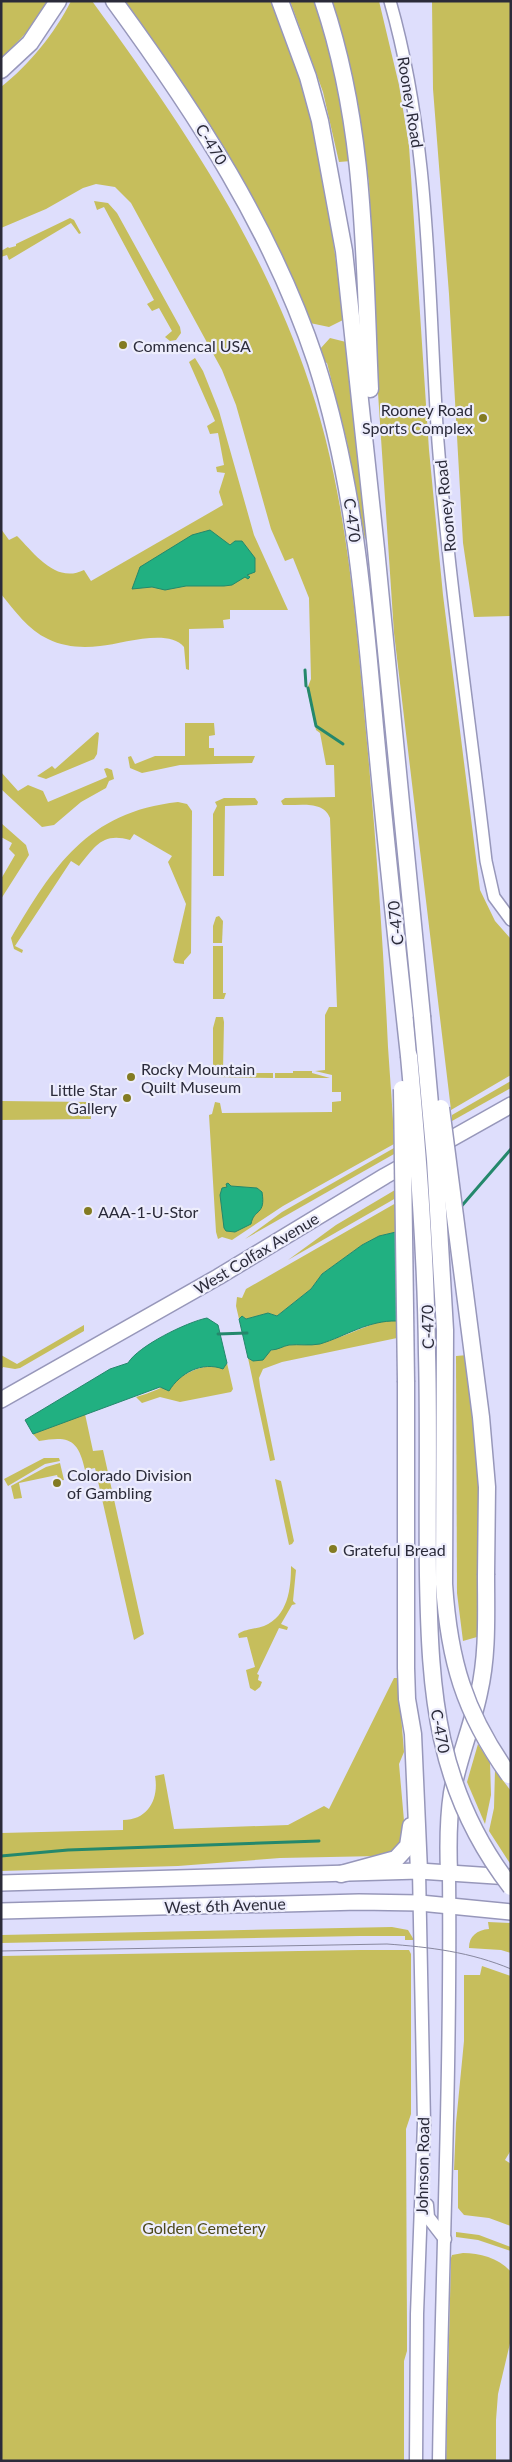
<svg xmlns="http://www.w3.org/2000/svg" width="512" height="2462" font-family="Lato,sans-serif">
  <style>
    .green { fill: #c6be5c }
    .water { fill: #21b081; stroke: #24886c }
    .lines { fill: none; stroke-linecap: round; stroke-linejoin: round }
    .stream { stroke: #24886c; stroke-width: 3 }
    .tertiary-casing { stroke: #9797ba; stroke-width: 14 }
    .secondary-casing { stroke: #9797ba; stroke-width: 15 }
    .primary-casing { stroke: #9797ba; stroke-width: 18 }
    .trunk-casing { stroke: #9797ba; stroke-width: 18 }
    .motorway-casing { stroke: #9797ba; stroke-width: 19 }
    .tertiary { stroke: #fff; stroke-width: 11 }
    .secondary { stroke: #fff; stroke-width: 12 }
    .primary { stroke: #fff; stroke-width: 15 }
    .trunk { stroke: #fff; stroke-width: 15 }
    .motorway { stroke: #fff; stroke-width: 16 }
    .tram { stroke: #87879e; stroke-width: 1 }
    .motorway-bridge-casing { stroke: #9797ba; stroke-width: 19; stroke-linecap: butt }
    .motorway-bridge { stroke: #fff; stroke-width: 16 }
    .poi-dot { fill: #837b22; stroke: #ededfc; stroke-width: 2 }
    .labels { text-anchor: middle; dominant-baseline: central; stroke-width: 4.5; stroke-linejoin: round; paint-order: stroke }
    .street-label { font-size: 16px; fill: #2b2b3a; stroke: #ededfc }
    .poi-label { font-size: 16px; fill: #2b2b3a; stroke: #ededfc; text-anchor: start }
    .park-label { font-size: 16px; fill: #4e4a1c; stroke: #ededfc }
  </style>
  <rect width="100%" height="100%" fill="#dedefc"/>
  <!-- green -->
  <g class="green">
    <polygon points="1,1 48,1 28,31 1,59"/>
    <path d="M 71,1 L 92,1 C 176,116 256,233 304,368 C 346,485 355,609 366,732 C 376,837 383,941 388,1047 C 390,1079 393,1111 394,1144 L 283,1206 L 232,1240 L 222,1237 L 218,1239 L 216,1232 L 209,1115 L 212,1114 L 215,1102 L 220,1103 L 222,1113 L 332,1112 L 332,1102 L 341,1101 L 341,1092 L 332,1092 L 332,1075 L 315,1071 L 325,1070 L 325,1015 L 329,1007 L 337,1007 L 330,818 C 323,800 299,806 283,805 L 281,801 L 285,798 L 335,797 L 334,765 L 326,765 L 320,733 L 316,730 L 307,689 L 311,679 L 309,598 L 293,558 L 285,561 L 271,529 L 236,405 L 222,370 L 131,203 L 115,187 L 96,184 L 83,188 L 46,209 L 1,228 L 1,87 C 29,65 55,33 71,1 Z"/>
    <path d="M 123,1 L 272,1 C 288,45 305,90 315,135 C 328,196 336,258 343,320 L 329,327 L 310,323 C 266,204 196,104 123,1 Z"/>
    <polygon points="290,1 315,1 338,86 351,161 339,162 323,92"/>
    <polygon points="332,1 379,1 399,85 409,146 429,450 443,595 480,890 495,921 511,939 511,1075 451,1110 394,633 378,393 369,184 358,104"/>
    <polygon points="432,1 511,1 511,616 474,617 463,543 449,294 433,89"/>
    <polygon points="94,201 108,203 117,213 180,327 181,333 176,340 170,341 165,337 172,331 159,308 152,311 147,304 154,300 104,207 97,210"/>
    <polygon points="70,218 74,220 81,233 79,234 71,223 9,260 7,255 1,257 1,251 8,247 9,248 16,246 16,244"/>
    <polygon points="330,338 346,342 367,534 365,540 347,442 327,363 324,362 320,349"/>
    <path d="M 195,358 L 203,371 L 219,411 L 254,535 L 288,610 L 230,610 L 230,619 L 223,620 L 224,628 L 189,629 L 189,670 L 186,669 L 184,647 C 168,628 123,644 100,646 C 82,648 64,647 48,639 C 28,630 15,611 1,594 L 1,529 L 9,540 L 17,536 C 35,554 56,584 84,570 L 91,581 L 223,505 L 219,492 L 225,473 L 217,472 L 216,467 L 224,465 L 218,433 L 210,434 L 207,426 L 215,421 L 189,362 Z"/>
    <polygon points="185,723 214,723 215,735 209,736 209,748 214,748 214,756 255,756 252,763 180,765 142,773 130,768 128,757 131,756 135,764 155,756 185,756"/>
    <polygon points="97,732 99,733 97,754 94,759 46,779 37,776 52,766 55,769"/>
    <polygon points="107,768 112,770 114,779 109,781 106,788 81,802 54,825 42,827 1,789 1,772 18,791 28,785 43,791 48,802 107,777 104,769"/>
    <polygon points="255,798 258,802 257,805 225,806 224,876 213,876 213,814 217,806 215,802 224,798"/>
    <path d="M 178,802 L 187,804 L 192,811 L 191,953 L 184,961 L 184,964 L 175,963 L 173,960 L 186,904 L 168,862 L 172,856 L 134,834 L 130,840 C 102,832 95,847 79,866 L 71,861 L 15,946 L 23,950 L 22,953 L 14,949 L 11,938 C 53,867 87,812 178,802 Z"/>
    <polygon points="1,823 26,845 29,855 1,899 1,879 15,855 9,849 12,843 1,837"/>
    <polygon points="219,916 223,921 222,943 213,943 213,926 216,917"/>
    <polygon points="213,946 223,946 223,993 226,993 224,999 213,999"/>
    <polygon points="216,1017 223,1017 224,1022 223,1070 255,1070 255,1073 273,1073 273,1078 213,1077 213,1028"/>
    <polygon points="293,1071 312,1071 312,1073 330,1078 275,1078 275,1073 293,1073"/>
    <polygon points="511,1081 511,1088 452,1121 452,1115"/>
    <polygon points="1,1101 90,1102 91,1119 1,1120"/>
    <polygon points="394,1148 394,1154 245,1239 282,1212"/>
    <polygon points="395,1190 396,1198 288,1260 336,1225"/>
    <polygon points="396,1203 396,1232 379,1236 362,1245 322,1274 311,1289 277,1316 268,1313 246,1319 242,1317 239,1319 236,1306 237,1297 242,1298 246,1289"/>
    <path d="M 382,1321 L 397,1321 L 397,1338 L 282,1362 L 263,1369 L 259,1378 L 260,1386 L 275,1460 L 270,1461 L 248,1358 L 253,1361 C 263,1354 276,1347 288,1345 C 298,1343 309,1346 319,1344 C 340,1338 361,1328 382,1321 Z"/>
    <polygon points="84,1325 84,1331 20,1368 15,1369 3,1367 1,1370 1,1355 17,1364"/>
    <polygon points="468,1355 479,1466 480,1531 477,1637 463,1641 457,1593 456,1356"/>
    <path d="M 227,1363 L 233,1389 L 231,1392 L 180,1402 L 160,1397 L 142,1403 L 136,1397 C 150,1393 164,1387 176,1380 C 191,1371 205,1362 223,1369 Z"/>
    <path d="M 85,1414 L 93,1451 L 103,1450 L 144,1634 L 134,1640 L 95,1468 L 85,1470 C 78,1439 69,1436 39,1441 L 33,1434 Z"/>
    <polygon points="44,1458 59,1458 60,1461 45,1464 8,1486 4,1479"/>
    <polygon points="60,1463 64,1480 59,1481 57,1475 19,1483 22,1498 14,1499 11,1486 46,1467"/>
    <polygon points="275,1479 281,1481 294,1541 292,1544 289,1545"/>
    <path d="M 291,1566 L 296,1570 L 293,1601 L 296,1604 L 292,1605 L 281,1624 L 288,1627 L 287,1630 L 279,1628 L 257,1674 L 259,1675 L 258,1680 L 262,1682 L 260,1687 L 255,1691 L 250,1688 L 246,1670 L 255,1667 L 247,1637 L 239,1638 L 238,1634 C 245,1629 255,1629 264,1626 C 288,1616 291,1589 291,1566 Z"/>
    <path d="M 394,1678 L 398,1678 L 404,1752 L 399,1764 L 405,1832 L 399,1844 L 391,1853 L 379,1856 L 280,1858 L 178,1866 L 1,1871 L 1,1833 L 123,1830 L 123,1820 C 149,1820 159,1798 155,1776 L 164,1774 L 174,1829 L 288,1825 L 324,1806 L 329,1809 Z"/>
    <polygon points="478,1744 490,1763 491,1795 485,1824 467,1782"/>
    <polygon points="495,1770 511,1791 511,1865 489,1831 494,1808"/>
    <path d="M 488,1922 L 511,1923 L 511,1953 L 501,1950 L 469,1948 C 469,1936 477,1930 489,1929 Z"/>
    <polygon points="392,1927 408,1930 414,1940 405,1940 405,1936 360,1936 1,1943 1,1935"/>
    <polygon points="360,1950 409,1950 411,1954 411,2114 406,2129 407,2329 407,2351 404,2361 404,2461 1,2461 1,1956"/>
    <polygon points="482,1966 511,1976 511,2150 505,2160 511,2164 511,2226 489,2218 464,2215 458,2208 458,2170 454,2170 456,2123 464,2041 464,1975 480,1975"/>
    <polygon points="456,2232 479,2235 511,2247 511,2251 478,2240 456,2237"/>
    <path d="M 463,2253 C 480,2253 499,2258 511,2272 L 511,2339 L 498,2394 L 496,2420 L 496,2461 L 446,2461 L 451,2258 L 452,2255 Z"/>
  </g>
  <!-- water -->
  <g class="water">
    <polygon points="210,530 230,545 235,541 242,541 255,558 255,572 247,575 250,577 248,579 245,577 232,585 224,586 186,586 165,590 152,587 132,589 140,567 192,535"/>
    <path d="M 228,1183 L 231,1186 L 257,1188 L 262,1192 C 266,1216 254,1208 251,1224 L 235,1232 L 226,1231 L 224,1228 L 220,1195 L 222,1188 L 227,1187 L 226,1184 Z"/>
    <path d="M 396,1232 L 397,1321 C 369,1320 346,1336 320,1344 C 309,1346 299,1344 289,1345 C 283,1346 278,1350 271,1350 L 263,1360 L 253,1361 L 248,1358 L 239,1319 L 242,1316 L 246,1319 L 268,1313 L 277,1316 L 311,1289 L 322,1274 L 362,1245 L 379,1236 Z"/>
    <path d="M 207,1318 L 218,1325 L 227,1363 L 223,1369 C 202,1361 180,1373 169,1391 L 160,1387 L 33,1434 L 25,1420 L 110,1369 L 128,1363 C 138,1346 187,1322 207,1318 Z"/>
  </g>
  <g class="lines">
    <!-- stream -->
    <g class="stream">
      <polyline points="305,670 306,686"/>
      <polyline points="308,688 316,726 343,744"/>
      <polyline points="459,1209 511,1149"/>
      <polyline points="218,1334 247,1333"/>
      <polyline points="1,1856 68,1850 319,1841"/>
    </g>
    <defs>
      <path id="tertiary" d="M 390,1 C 431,144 428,294 438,442 C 449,582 470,721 486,861 L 494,897 L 511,920"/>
      <g id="secondary">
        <polyline points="427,2205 428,2217 445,2239"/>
        <polyline points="416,2461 417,2314 424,2123 419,1871"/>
        <path d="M 439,2461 C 442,2265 451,2069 449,1873"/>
      </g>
      <polyline id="primary" points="1,1400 218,1277 385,1176 511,1105"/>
      <g id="trunk">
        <polyline points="1,1883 419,1871 511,1877"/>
        <polyline points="1,1911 359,1902 420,1903 511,1912"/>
      </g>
      <g id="motorway">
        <path d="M 114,1 C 196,113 272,229 316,362 C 354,480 364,603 375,727 C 385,836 397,946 409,1056"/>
        <polyline points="280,1 308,77 320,121 344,251 376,549 422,1016"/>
        <path d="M 323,1 C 366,128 364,257 370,389"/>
        <polyline points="1,70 30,43 58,1"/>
        <polyline points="406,1382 406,1668 407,1699 413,1734 419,1871"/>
        <path d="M 449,1873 C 448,1846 448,1819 452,1793 C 458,1759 472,1727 479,1693 C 488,1654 486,1615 486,1575"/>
        <polyline points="341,1874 396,1859 408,1846 411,1826"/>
      </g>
    </defs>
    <!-- tertiary casing -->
    <use href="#tertiary" class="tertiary-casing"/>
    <!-- secondary casing -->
    <use href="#secondary" class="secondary-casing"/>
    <!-- primary casing -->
    <use href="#primary" class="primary-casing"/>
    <!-- trunk casing -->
    <use href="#trunk" class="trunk-casing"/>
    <!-- motorway casing -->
    <use href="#motorway" class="motorway-casing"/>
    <!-- tertiary -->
    <use href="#tertiary" class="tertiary"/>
    <!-- secondary -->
    <use href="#secondary" class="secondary"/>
    <!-- primary -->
    <use href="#primary" class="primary"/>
    <!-- trunk -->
    <use href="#trunk" class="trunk"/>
    <!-- motorway -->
    <use href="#motorway" class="motorway"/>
    <!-- tram -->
    <path class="tram" d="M 1,1951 L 387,1944 C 429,1947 471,1952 511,1969"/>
    <defs>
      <g id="motorway-bridge">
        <path d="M 422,1016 L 435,1159 L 445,1330 L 444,1584 C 449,1660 464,1712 509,1775"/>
        <path d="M 409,1056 C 418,1155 426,1254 427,1354 C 429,1428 427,1502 428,1576 C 430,1693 436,1790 511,1887"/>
        <polyline points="402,1089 406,1382"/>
        <polyline points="441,1108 481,1417 487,1487 486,1575"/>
      </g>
    </defs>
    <!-- motorway-bridge casing -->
    <use href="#motorway-bridge" class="motorway-bridge-casing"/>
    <!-- motorway-bridge -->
    <use href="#motorway-bridge" class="motorway-bridge"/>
  </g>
  <!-- markers -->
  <g class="poi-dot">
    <circle cx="123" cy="345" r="5"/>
    <circle cx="483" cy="418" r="5"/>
    <circle cx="131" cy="1077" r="5"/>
    <circle cx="127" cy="1098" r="5"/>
    <circle cx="88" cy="1211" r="5"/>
    <circle cx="57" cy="1483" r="5"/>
    <circle cx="333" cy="1549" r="5"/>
  </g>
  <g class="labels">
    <!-- street labels -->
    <g class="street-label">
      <text transform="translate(411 102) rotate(81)">Rooney Road</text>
      <text transform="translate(212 144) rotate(58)">C-470</text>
      <text transform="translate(445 506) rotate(-96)">Rooney Road</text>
      <text transform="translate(353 520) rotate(82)">C-470</text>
      <text transform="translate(395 923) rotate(-96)">C-470</text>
      <text transform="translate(256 1253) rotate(-31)">West Colfax Avenue</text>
      <text transform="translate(427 1327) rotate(-91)">C-470</text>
      <text transform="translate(441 1731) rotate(79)">C-470</text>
      <text transform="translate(225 1905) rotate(-2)">West 6th Avenue</text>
      <text transform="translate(422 2166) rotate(-89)">Johnson Road</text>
    </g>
    <!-- poi labels -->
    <g class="poi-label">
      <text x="133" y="345">Commencal USA</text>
      <text x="473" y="409" text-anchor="end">Rooney Road<tspan x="473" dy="18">Sports Complex</tspan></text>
      <text x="141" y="1068">Rocky Mountain<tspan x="141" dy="18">Quilt Museum</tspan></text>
      <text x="117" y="1089" text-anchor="end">Little Star<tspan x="117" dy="18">Gallery</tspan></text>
      <text x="98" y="1211">AAA-1-U-Stor</text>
      <text x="67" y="1474">Colorado Division<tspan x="67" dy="18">of Gambling</tspan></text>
      <text x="343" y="1549">Grateful Bread</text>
    </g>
    <!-- park labels -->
    <g class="park-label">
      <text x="204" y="2227">Golden Cemetery</text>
    </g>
  </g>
  <!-- border -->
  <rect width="512" height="2462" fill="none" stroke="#2b2b3a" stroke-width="5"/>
</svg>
